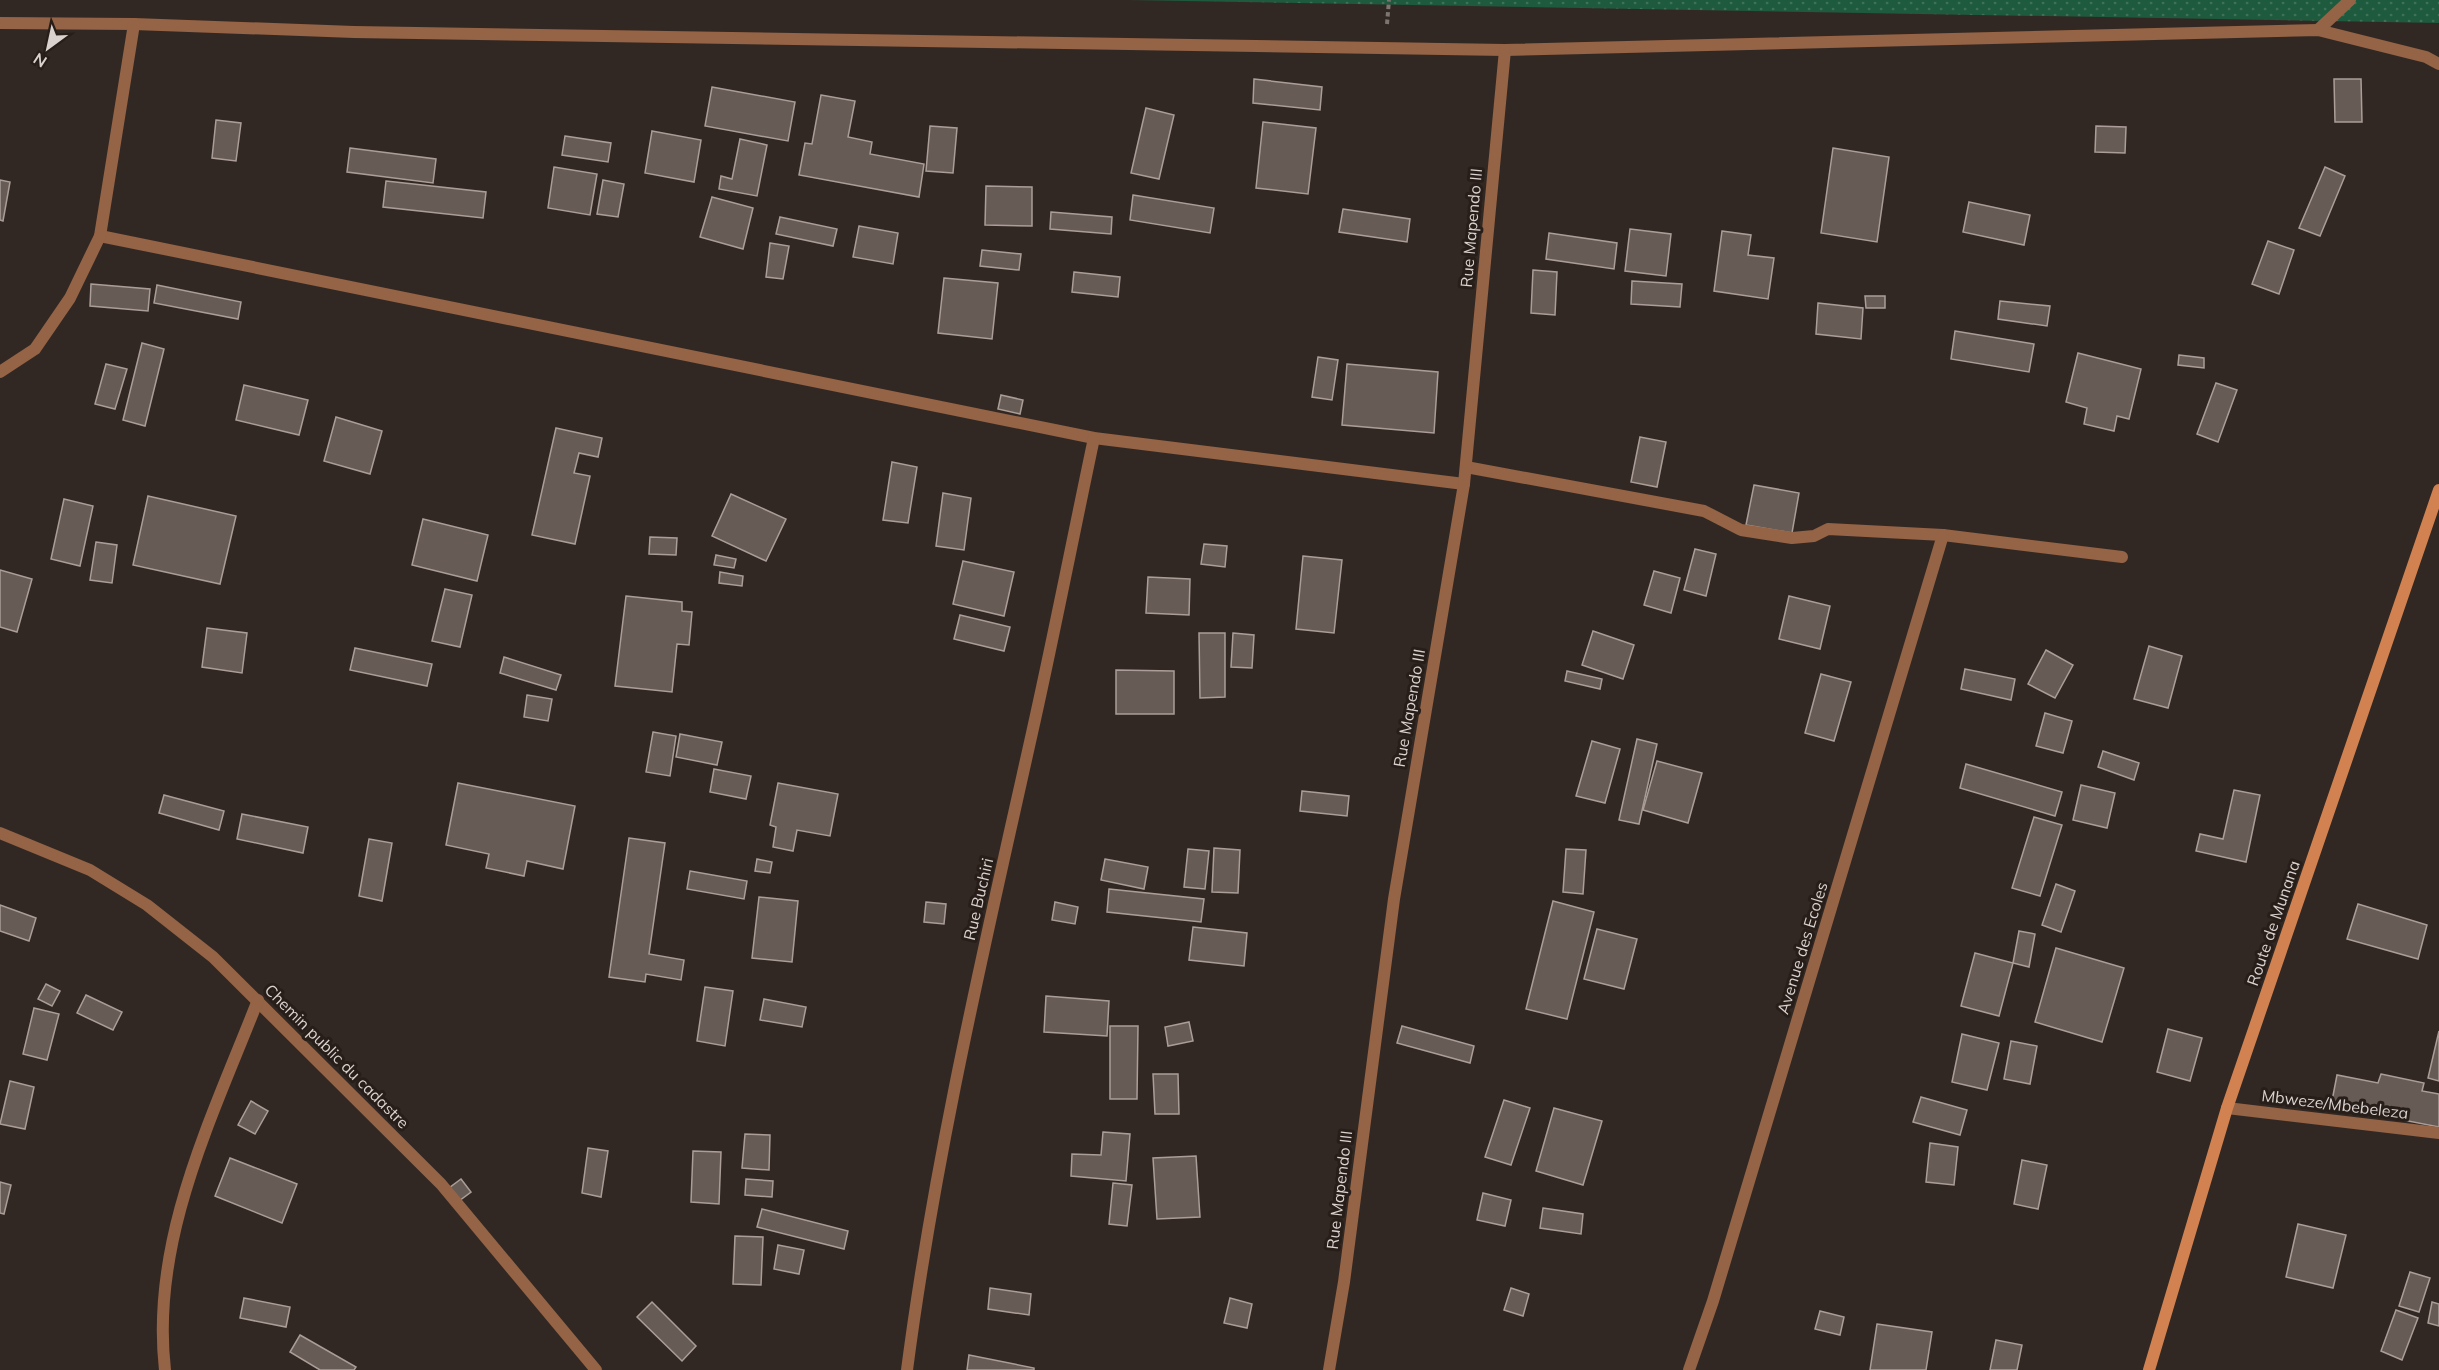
<svg xmlns="http://www.w3.org/2000/svg" width="2439" height="1370" font-family="Mulish,sans-serif">
  <style>
    .grass { fill: url(#grass-dots) }
    .building { fill: #675b55; stroke: #ab9e98; stroke-width: 1.5 }
    .lines { fill: none; stroke-linecap: round; stroke-linejoin: round }
    .path { stroke: #7e7571; stroke-width: 4; stroke-dasharray: 4.5 3; stroke-linecap: butt }
    .street { stroke: #956345; stroke-width: 12 }
    .secondary { stroke: #d18250; stroke-width: 12 }
    .labels { text-anchor: middle; dominant-baseline: central; stroke-width: 6; stroke-linejoin: round; paint-order: stroke }
    .street-label { font-size: 16px; fill: #d9d2cf; stroke: #281e19 }
  </style>
  <defs>
    <pattern id="grass-dots" width="8" height="8" patternUnits="userSpaceOnUse" patternTransform="scale(1.5)"><rect width="8" height="8" fill="#1e5a3d"/><path d="M2 2h.1M6 6h.1" fill="none" stroke="#3e7158" stroke-width="1.8" stroke-linecap="round"/></pattern>
  </defs>
  <rect width="100%" height="100%" fill="#322823"/>
  <!-- grass -->
  <polygon class="grass" points="1129,0 2439,0 2439,23"/>
  <!-- building -->
  <g class="building">
    <polygon points="1254,79 1322,87 1320,110 1253,103"/>
    <polygon points="2334,79 2361,79 2362,122 2335,122"/>
    <polygon points="712,87 795,102 788,141 705,126"/>
    <polygon points="821,95 855,101 848,137 872,142 870,154 924,164 919,197 799,175 805,143 812,144"/>
    <polygon points="1146,108 1174,115 1159,179 1131,173"/>
    <polygon points="216,120 241,123 236,161 212,158"/>
    <polygon points="1263,122 1316,128 1308,194 1256,188"/>
    <polygon points="930,126 957,128 953,173 926,171"/>
    <polygon points="2096,126 2126,127 2125,153 2095,152"/>
    <polygon points="652,131 701,140 694,182 645,173"/>
    <polygon points="565,136 611,143 608,162 562,155"/>
    <polygon points="740,139 767,145 757,196 719,189 721,176 732,179"/>
    <polygon points="350,148 436,159 433,183 347,172"/>
    <polygon points="1833,148 1889,157 1877,242 1821,233"/>
    <polygon points="554,167 597,174 590,215 548,208"/>
    <polygon points="2325,167 2345,176 2320,236 2299,228"/>
    <polygon points="0,180 10,182 3,221 0,220"/>
    <polygon points="603,180 624,184 618,217 597,214"/>
    <polygon points="386,181 486,192 483,218 383,207"/>
    <polygon points="986,186 1032,187 1032,226 985,225"/>
    <polygon points="1133,195 1214,208 1210,233 1130,220"/>
    <polygon points="712,197 753,208 743,249 700,237"/>
    <polygon points="1969,202 2030,215 2024,245 1963,232"/>
    <polygon points="1343,209 1410,219 1407,242 1339,232"/>
    <polygon points="1051,212 1112,217 1111,234 1050,229"/>
    <polygon points="780,217 837,229 833,246 776,234"/>
    <polygon points="859,226 898,233 893,264 853,257"/>
    <polygon points="1630,229 1671,234 1666,276 1625,271"/>
    <polygon points="1722,231 1751,235 1748,255 1774,258 1768,299 1714,291"/>
    <polygon points="1549,233 1617,243 1614,269 1546,259"/>
    <polygon points="2268,241 2294,250 2279,294 2252,284"/>
    <polygon points="770,243 789,246 783,279 766,277"/>
    <polygon points="982,250 1021,254 1019,270 980,266"/>
    <polygon points="1533,270 1557,272 1555,315 1531,313"/>
    <polygon points="1074,272 1120,277 1118,297 1072,292"/>
    <polygon points="944,278 998,283 992,339 938,333"/>
    <polygon points="1632,281 1682,284 1680,307 1631,304"/>
    <polygon points="91,284 150,289 148,311 90,306"/>
    <polygon points="157,285 241,302 238,319 154,303"/>
    <polygon points="1865,296 1885,296 1885,308 1866,308"/>
    <polygon points="2000,301 2050,306 2047,326 1998,319"/>
    <polygon points="1818,303 1863,308 1861,339 1816,334"/>
    <polygon points="1955,331 2034,344 2029,372 1951,359"/>
    <polygon points="142,343 164,349 145,426 123,420"/>
    <polygon points="2078,353 2141,369 2129,419 2117,416 2114,431 2084,424 2087,408 2066,402"/>
    <polygon points="2179,355 2204,358 2204,368 2178,365"/>
    <polygon points="1318,357 1338,360 1332,400 1312,397"/>
    <polygon points="106,364 127,369 115,409 95,404"/>
    <polygon points="1347,364 1438,372 1434,433 1342,425"/>
    <polygon points="2216,383 2237,390 2218,442 2197,434"/>
    <polygon points="244,385 308,400 299,435 236,420"/>
    <polygon points="1001,395 1023,400 1020,414 998,409"/>
    <polygon points="336,417 382,431 370,474 324,461"/>
    <polygon points="556,428 602,438 598,457 579,453 574,473 590,476 575,544 532,535"/>
    <polygon points="1640,437 1666,442 1657,487 1631,482"/>
    <polygon points="892,462 917,467 908,523 883,520"/>
    <polygon points="1754,485 1799,493 1792,533 1746,525"/>
    <polygon points="943,493 971,498 964,550 936,546"/>
    <polygon points="731,494 786,519 766,561 712,536"/>
    <polygon points="148,496 236,516 220,584 133,565"/>
    <polygon points="64,499 93,506 80,566 51,559"/>
    <polygon points="423,519 488,535 477,581 412,565"/>
    <polygon points="650,537 677,538 676,555 649,554"/>
    <polygon points="96,542 117,545 112,583 90,580"/>
    <polygon points="1204,544 1227,546 1225,567 1201,564"/>
    <polygon points="1695,549 1716,554 1706,596 1684,590"/>
    <polygon points="716,555 736,559 734,568 714,565"/>
    <polygon points="1303,556 1342,560 1334,633 1296,629"/>
    <polygon points="963,561 1014,572 1004,616 953,604"/>
    <polygon points="0,570 32,579 17,632 0,627"/>
    <polygon points="1654,571 1680,578 1671,613 1644,605"/>
    <polygon points="720,572 743,576 742,586 719,583"/>
    <polygon points="1148,577 1190,579 1189,615 1146,613"/>
    <polygon points="445,589 472,595 460,647 432,641"/>
    <polygon points="626,596 682,602 682,611 692,612 689,645 677,644 672,692 615,686"/>
    <polygon points="1789,596 1830,606 1820,649 1779,639"/>
    <polygon points="960,615 1010,627 1004,651 954,639"/>
    <polygon points="207,628 247,633 242,673 202,667"/>
    <polygon points="1593,631 1634,645 1623,679 1582,665"/>
    <polygon points="1199,633 1225,633 1225,697 1200,698"/>
    <polygon points="1233,633 1254,635 1252,668 1231,667"/>
    <polygon points="2149,646 2182,656 2168,708 2134,699"/>
    <polygon points="355,648 432,664 427,686 350,670"/>
    <polygon points="2046,650 2073,665 2055,698 2028,684"/>
    <polygon points="504,657 561,675 556,690 500,673"/>
    <polygon points="1965,669 2015,679 2011,700 1961,689"/>
    <polygon points="1116,670 1174,671 1174,714 1116,714"/>
    <polygon points="1567,671 1602,679 1600,689 1565,681"/>
    <polygon points="1821,674 1851,682 1834,741 1805,733"/>
    <polygon points="527,695 552,699 548,721 524,717"/>
    <polygon points="2045,713 2072,721 2063,753 2036,746"/>
    <polygon points="653,732 676,736 670,776 646,772"/>
    <polygon points="680,734 722,742 717,765 676,757"/>
    <polygon points="1637,739 1657,744 1639,824 1619,820"/>
    <polygon points="1592,741 1620,749 1605,803 1576,796"/>
    <polygon points="2103,751 2139,763 2134,780 2098,767"/>
    <polygon points="1657,761 1702,773 1688,823 1643,810"/>
    <polygon points="1966,764 2062,792 2055,816 1960,788"/>
    <polygon points="714,769 751,776 746,799 710,792"/>
    <polygon points="458,783 575,806 563,869 527,861 524,876 486,868 489,854 446,845"/>
    <polygon points="778,783 838,794 830,836 797,830 793,851 773,847 776,827 770,825"/>
    <polygon points="2081,785 2115,793 2107,828 2073,820"/>
    <polygon points="2234,790 2260,795 2246,862 2196,851 2200,834 2223,839"/>
    <polygon points="1302,791 1349,796 1347,816 1300,811"/>
    <polygon points="164,795 224,811 219,830 159,813"/>
    <polygon points="242,814 308,827 303,853 237,839"/>
    <polygon points="2034,817 2062,825 2040,896 2012,888"/>
    <polygon points="629,838 665,843 649,954 684,960 681,980 646,974 645,982 609,977"/>
    <polygon points="369,839 392,843 382,901 359,896"/>
    <polygon points="1214,848 1240,850 1238,893 1212,892"/>
    <polygon points="1188,849 1209,851 1205,889 1184,887"/>
    <polygon points="1566,849 1586,850 1583,894 1563,892"/>
    <polygon points="757,859 772,862 770,873 755,871"/>
    <polygon points="1105,859 1148,867 1144,889 1101,880"/>
    <polygon points="690,871 747,881 744,899 687,889"/>
    <polygon points="2056,884 2075,891 2061,932 2042,925"/>
    <polygon points="1109,889 1204,899 1201,922 1107,912"/>
    <polygon points="759,897 798,901 792,962 752,958"/>
    <polygon points="1553,901 1594,912 1567,1019 1526,1009"/>
    <polygon points="926,902 946,904 944,924 924,922"/>
    <polygon points="1055,902 1078,907 1075,924 1052,920"/>
    <polygon points="2358,904 2427,925 2418,959 2347,939"/>
    <polygon points="0,905 36,918 29,941 0,931"/>
    <polygon points="1193,927 1247,933 1244,966 1189,960"/>
    <polygon points="1597,929 1637,939 1624,989 1584,979"/>
    <polygon points="2019,931 2035,934 2029,967 2013,963"/>
    <polygon points="2056,948 2124,968 2102,1042 2035,1022"/>
    <polygon points="1975,953 2013,963 1999,1016 1961,1006"/>
    <polygon points="46,984 60,991 52,1006 38,999"/>
    <polygon points="705,987 733,991 725,1046 697,1041"/>
    <polygon points="86,995 122,1012 113,1030 77,1013"/>
    <polygon points="1046,996 1109,1001 1107,1036 1044,1032"/>
    <polygon points="764,999 806,1007 802,1027 760,1020"/>
    <polygon points="34,1008 59,1014 47,1060 23,1054"/>
    <polygon points="1189,1022 1193,1041 1168,1046 1165,1027"/>
    <polygon points="1110,1026 1138,1026 1137,1099 1110,1099"/>
    <polygon points="1402,1026 1474,1046 1470,1063 1397,1043"/>
    <polygon points="2168,1029 2202,1038 2190,1081 2157,1072"/>
    <polygon points="2439,1031 2439,1081 2428,1078"/>
    <polygon points="1962,1034 1999,1043 1987,1090 1952,1082"/>
    <polygon points="2011,1041 2037,1046 2030,1084 2004,1079"/>
    <polygon points="1153,1074 1178,1074 1179,1114 1155,1114"/>
    <polygon points="2381,1074 2424,1083 2422,1091 2439,1094 2439,1127 2331,1106 2337,1075 2378,1083"/>
    <polygon points="10,1081 34,1087 25,1129 0,1124"/>
    <polygon points="1921,1097 1967,1110 1960,1135 1913,1122"/>
    <polygon points="1504,1100 1530,1108 1511,1165 1485,1157"/>
    <polygon points="251,1101 268,1111 255,1134 238,1125"/>
    <polygon points="1554,1108 1602,1121 1583,1185 1536,1171"/>
    <polygon points="1103,1132 1130,1134 1126,1181 1071,1176 1072,1154 1101,1155"/>
    <polygon points="745,1134 770,1135 769,1170 742,1168"/>
    <polygon points="1930,1143 1958,1147 1954,1185 1926,1182"/>
    <polygon points="588,1148 608,1151 601,1197 582,1193"/>
    <polygon points="693,1151 721,1152 719,1204 691,1202"/>
    <polygon points="1196,1156 1200,1217 1157,1219 1153,1158"/>
    <polygon points="230,1158 297,1184 282,1223 215,1196"/>
    <polygon points="2022,1160 2047,1165 2038,1209 2014,1204"/>
    <polygon points="461,1179 471,1192 459,1201 449,1188"/>
    <polygon points="746,1179 773,1181 772,1197 745,1195"/>
    <polygon points="0,1182 11,1185 4,1214 0,1213"/>
    <polygon points="1113,1183 1132,1185 1127,1226 1109,1224"/>
    <polygon points="1483,1193 1511,1200 1505,1226 1477,1220"/>
    <polygon points="1543,1208 1583,1214 1581,1234 1540,1228"/>
    <polygon points="762,1209 848,1231 844,1249 757,1227"/>
    <polygon points="2298,1224 2346,1235 2333,1288 2286,1277"/>
    <polygon points="735,1236 763,1237 761,1285 733,1284"/>
    <polygon points="778,1245 804,1250 799,1274 774,1269"/>
    <polygon points="2410,1272 2430,1278 2419,1312 2399,1306"/>
    <polygon points="990,1288 1031,1294 1029,1315 988,1309"/>
    <polygon points="1511,1288 1529,1294 1523,1316 1504,1310"/>
    <polygon points="244,1298 290,1307 286,1327 240,1318"/>
    <polygon points="1230,1298 1252,1304 1247,1328 1224,1323"/>
    <polygon points="652,1302 696,1346 682,1361 637,1317"/>
    <polygon points="2432,1302 2439,1304 2439,1326 2428,1323"/>
    <polygon points="2396,1310 2418,1318 2402,1360 2381,1351"/>
    <polygon points="1820,1311 1844,1317 1840,1335 1815,1329"/>
    <polygon points="1877,1324 1932,1332 1926,1370 1870,1370"/>
    <polygon points="300,1335 356,1367 354,1370 320,1370 290,1352"/>
    <polygon points="1996,1340 2022,1345 2017,1370 1990,1370"/>
    <polygon points="969,1355 1034,1368 1034,1370 967,1370"/>
  </g>
  <g class="lines">
    <!-- path -->
    <polyline class="path" points="1387,24 1389,0"/>
    <!-- street -->
    <g class="street">
      <polyline points="0,23 134,24 354,32 1505,50 2318,30 2426,57 2439,64"/>
      <polyline points="2318,30 2350,0"/>
      <polyline points="100,236 1094,438 1464,484"/>
      <polyline points="0,372 35,349 70,298 100,236 134,24"/>
      <polyline points="1466,467 1704,511 1741,530 1792,538 1814,536 1828,529 1943,535 2122,557"/>
      <polyline points="0,833 90,870 147,905 213,957 441,1184 596,1370"/>
      <polyline points="2227,1108 2439,1133"/>
      <path d="M 165,1370 C 150,1240 212,1118 258,1000"/>
      <path d="M 907,1370 C 935,1155 985,944 1032,733 C 1054,635 1073,537 1094,438"/>
      <polyline points="1329,1370 1344,1282 1394,899 1464,484 1505,50"/>
      <polyline points="1689,1370 1713,1301 1943,535"/>
    </g>
    <!-- secondary -->
    <polyline class="secondary" points="2149,1370 2227,1108 2439,490"/>
  </g>
  <g class="labels">
    <!-- street labels -->
    <g class="street-label">
      <text transform="translate(1471 228) rotate(-85)">Rue Mapendo III</text>
      <text transform="translate(1409 708) rotate(-80)">Rue Mapendo III</text>
      <text transform="translate(978 899) rotate(-77)">Rue Buchiri</text>
      <text transform="translate(2273 923) rotate(-71)">Route de Munana</text>
      <text transform="translate(1802 948) rotate(-73)">Avenue des Ecoles</text>
      <text transform="translate(337 1056) rotate(45)">Chemin public du cadastre</text>
      <text transform="translate(2335 1104) rotate(7)">Mbweze/Mbebeleza</text>
      <text transform="translate(1339 1190) rotate(-83)">Rue Mapendo III</text>
    </g>
  </g>
  <!-- north arrow -->
  <g transform="translate(48 48) rotate(213)" stroke="#281e19" stroke-width="4.5" paint-order="stroke">
  <path d="M0-4.5L10 22L0 15L-10 22Z" fill="#d9d2cf"/>
  <text y="-9" font-size="16" font-weight="bold" text-anchor="middle" fill="#d9d2cf">N</text>
  </g>
</svg>
